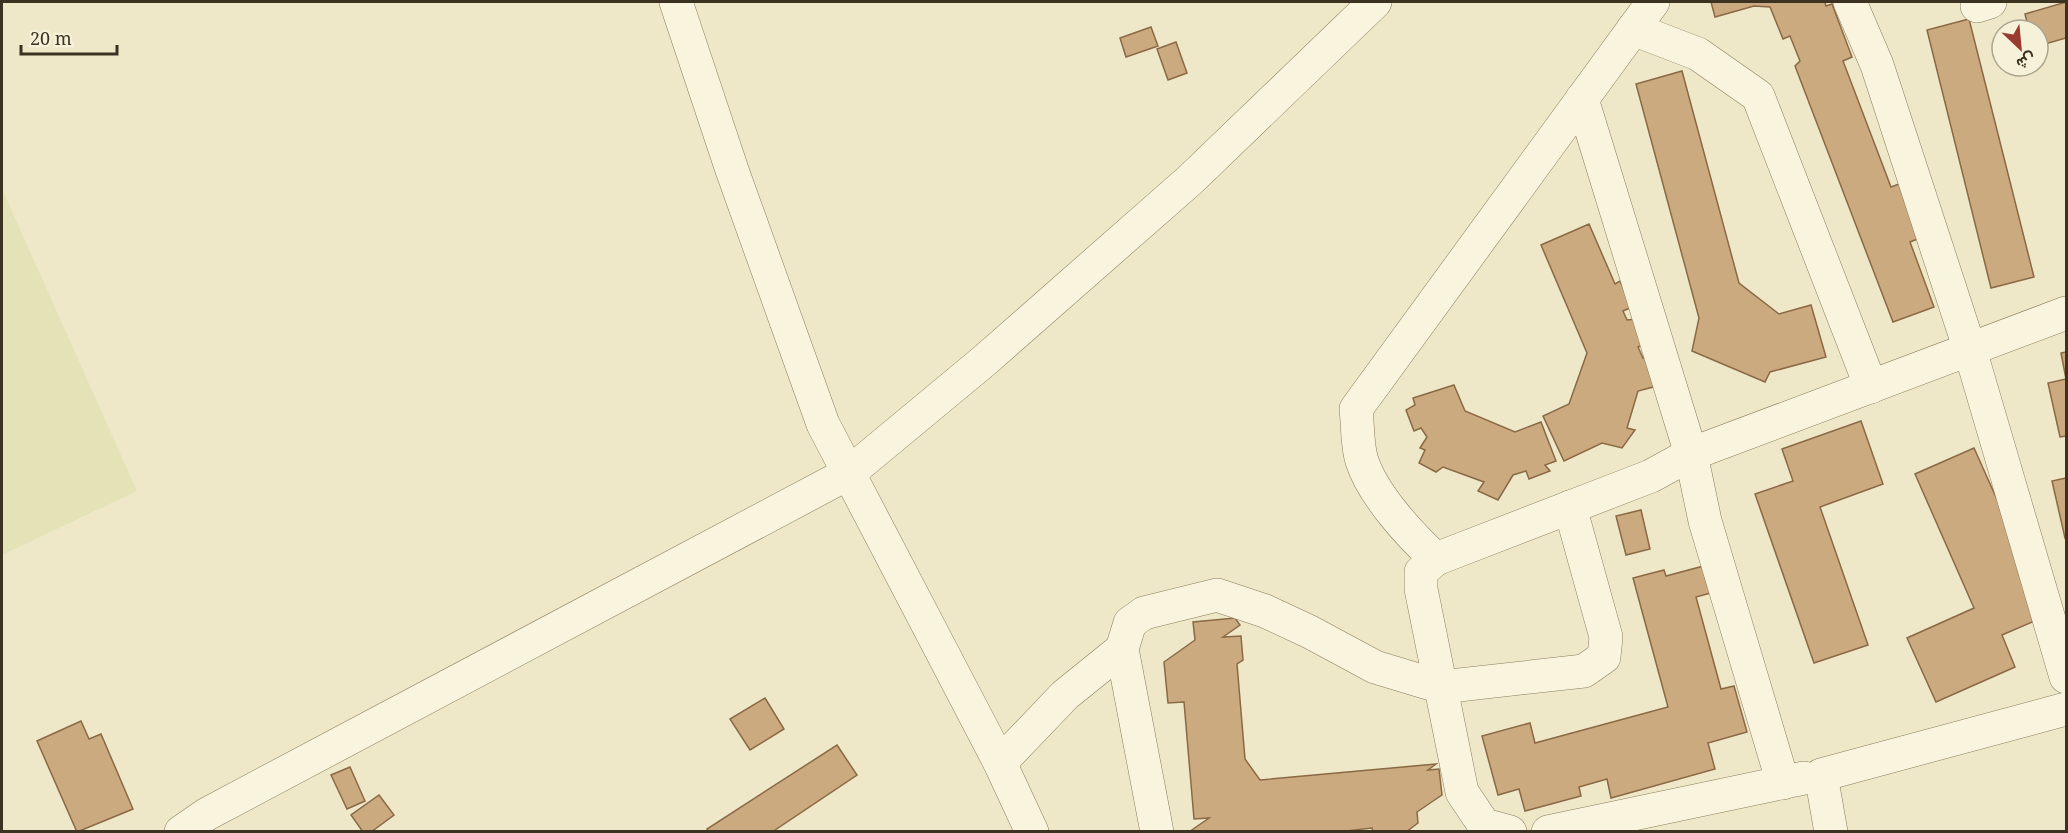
<svg xmlns="http://www.w3.org/2000/svg" width="2068" height="833" font-family="'Noto Serif',Vazirmatn,serif">
  <style>
    .farmland { fill: #e4e3b7 }
    .building { fill: #ccaa80; stroke: #8a6944; stroke-width: 1.5 }
    .lines { fill: none; stroke-linecap: round; stroke-linejoin: round }
    .street-casing { stroke: #8b7c5e; stroke-width: 34 }
    .street { stroke: #f9f4dd; stroke-width: 33 }
  </style>
  <rect width="100%" height="100%" fill="#eee8c9"/>
  <!-- farmland -->
  <polygon class="farmland" points="2,189 137,491 2,555"/>
  <!-- building -->
  <g class="building">
    <polygon points="1711,2 1825,2 1826,6 1832,4 1852,57 1843,61 1891,187 1899,184 1920,238 1910,242 1934,307 1893,322 1795,66 1800,61 1790,36 1783,39 1770,7 1754,6 1715,17"/>
    <polygon points="2066,2 2066,38 2038,46 2038,30 2029,30 2025,14"/>
    <polygon points="1969,19 2034,277 1991,288 1927,30"/>
    <polygon points="1151,27 1158,46 1126,57 1120,38"/>
    <polygon points="1176,42 1187,73 1168,80 1157,49"/>
    <polygon points="1682,71 1739,283 1779,314 1811,305 1826,357 1770,372 1765,382 1692,351 1699,318 1636,84"/>
    <polygon points="1589,224 1615,284 1620,281 1632,307 1623,311 1627,320 1637,319 1647,343 1638,347 1643,358 1651,355 1659,372 1653,387 1638,391 1627,428 1635,430 1622,448 1602,443 1564,461 1543,416 1569,404 1587,353 1541,245"/>
    <polygon points="2066,352 2066,436 2060,437 2048,383 2066,379 2061,353"/>
    <polygon points="1454,385 1465,411 1515,432 1541,422 1556,461 1545,465 1550,471 1529,479 1526,471 1513,475 1498,500 1478,491 1484,482 1443,467 1436,472 1419,463 1425,450 1420,448 1427,437 1421,428 1414,431 1406,410 1415,405 1413,398"/>
    <polygon points="1861,421 1883,484 1820,507 1868,645 1814,663 1755,494 1793,481 1782,449"/>
    <polygon points="1974,448 2012,533 2044,617 2002,635 2015,667 1936,702 1907,638 1974,608 1915,474"/>
    <polygon points="2066,478 2066,537 2065,538 2052,481"/>
    <polygon points="1641,510 1650,549 1626,555 1616,516"/>
    <polygon points="1711,564 1718,591 1696,597 1721,689 1734,686 1747,732 1708,743 1715,769 1611,798 1607,779 1579,787 1581,796 1525,811 1519,789 1498,795 1482,736 1530,723 1535,743 1668,707 1633,578 1664,570 1666,576"/>
    <polygon points="1235,618 1240,625 1223,637 1241,636 1243,660 1237,664 1245,759 1260,780 1436,764 1428,770 1439,769 1442,795 1417,812 1418,823 1406,832 1373,832 1372,828 1337,832 1189,832 1209,818 1194,819 1184,702 1168,703 1164,662 1195,640 1193,622"/>
    <polygon points="765,698 784,729 750,750 730,719"/>
    <polygon points="81,721 89,739 101,734 133,809 77,832 37,741"/>
    <polygon points="837,745 857,775 772,832 709,832 707,829"/>
    <polygon points="350,767 365,801 347,809 331,775"/>
    <polygon points="379,795 394,815 371,832 363,832 351,815"/>
  </g>
  <g class="lines">
    <defs>
      <g id="street">
        <polyline points="676,2 732,170 823,424 1000,763 1032,832"/>
        <polyline points="1850,2 1877,65 1970,350 2066,677"/>
        <polyline points="1977,6 1990,2"/>
        <polyline points="1633,29 1698,54 1758,96 1871,387"/>
        <polyline points="1582,99 1691,454 2066,313"/>
        <path d="M 1436,559 C 1410,535 1373,495 1362,461 C 1357,446 1358,426 1356,409 L 1653,2"/>
        <polyline points="1000,763 1065,695 1122,649"/>
        <polyline points="181,832 207,814 849,473 984,361 1190,180 1375,2"/>
        <polyline points="1157,832 1122,649 1130,623 1144,613 1217,595 1265,611 1310,632 1375,667 1441,687 1584,671 1604,657 1606,637 1570,507"/>
        <polyline points="1510,832 1484,825 1462,792 1421,589 1421,572 1436,559 1651,476 1691,454 1705,521 1783,783"/>
        <polyline points="1548,832 1804,778"/>
        <polyline points="1831,832 1821,775 2066,709"/>
      </g>
    </defs>
    <!-- street casing -->
    <use href="#street" class="street-casing"/>
    <!-- street -->
    <use href="#street" class="street"/>
  </g>
  <!-- border -->
  <rect width="2068" height="833" fill="none" stroke="#3c3221" stroke-width="6"/>
  <!-- north arrow -->
  <g transform="translate(2020 48) rotate(154)"><circle r="28" fill="#f6f1d9" stroke="#aca58f" stroke-width="1.5"/>
  <path d="M0-4.5L10 22L0 15L-10 22Z" fill="#993c2f"/>
  <text y="-9" font-size="16" font-weight="bold" text-anchor="middle" fill="#3c3221">ش</text>
  </g>
  <!-- scale -->
  <path d="M21 45v9h96v-9" fill="none" stroke="#3c3221" stroke-width="3"/>
  <text x="30" y="45" font-size="18" fill="#3c3221" stroke="#f6f1d9" stroke-width="4.5" paint-order="stroke">20 m</text>
</svg>
